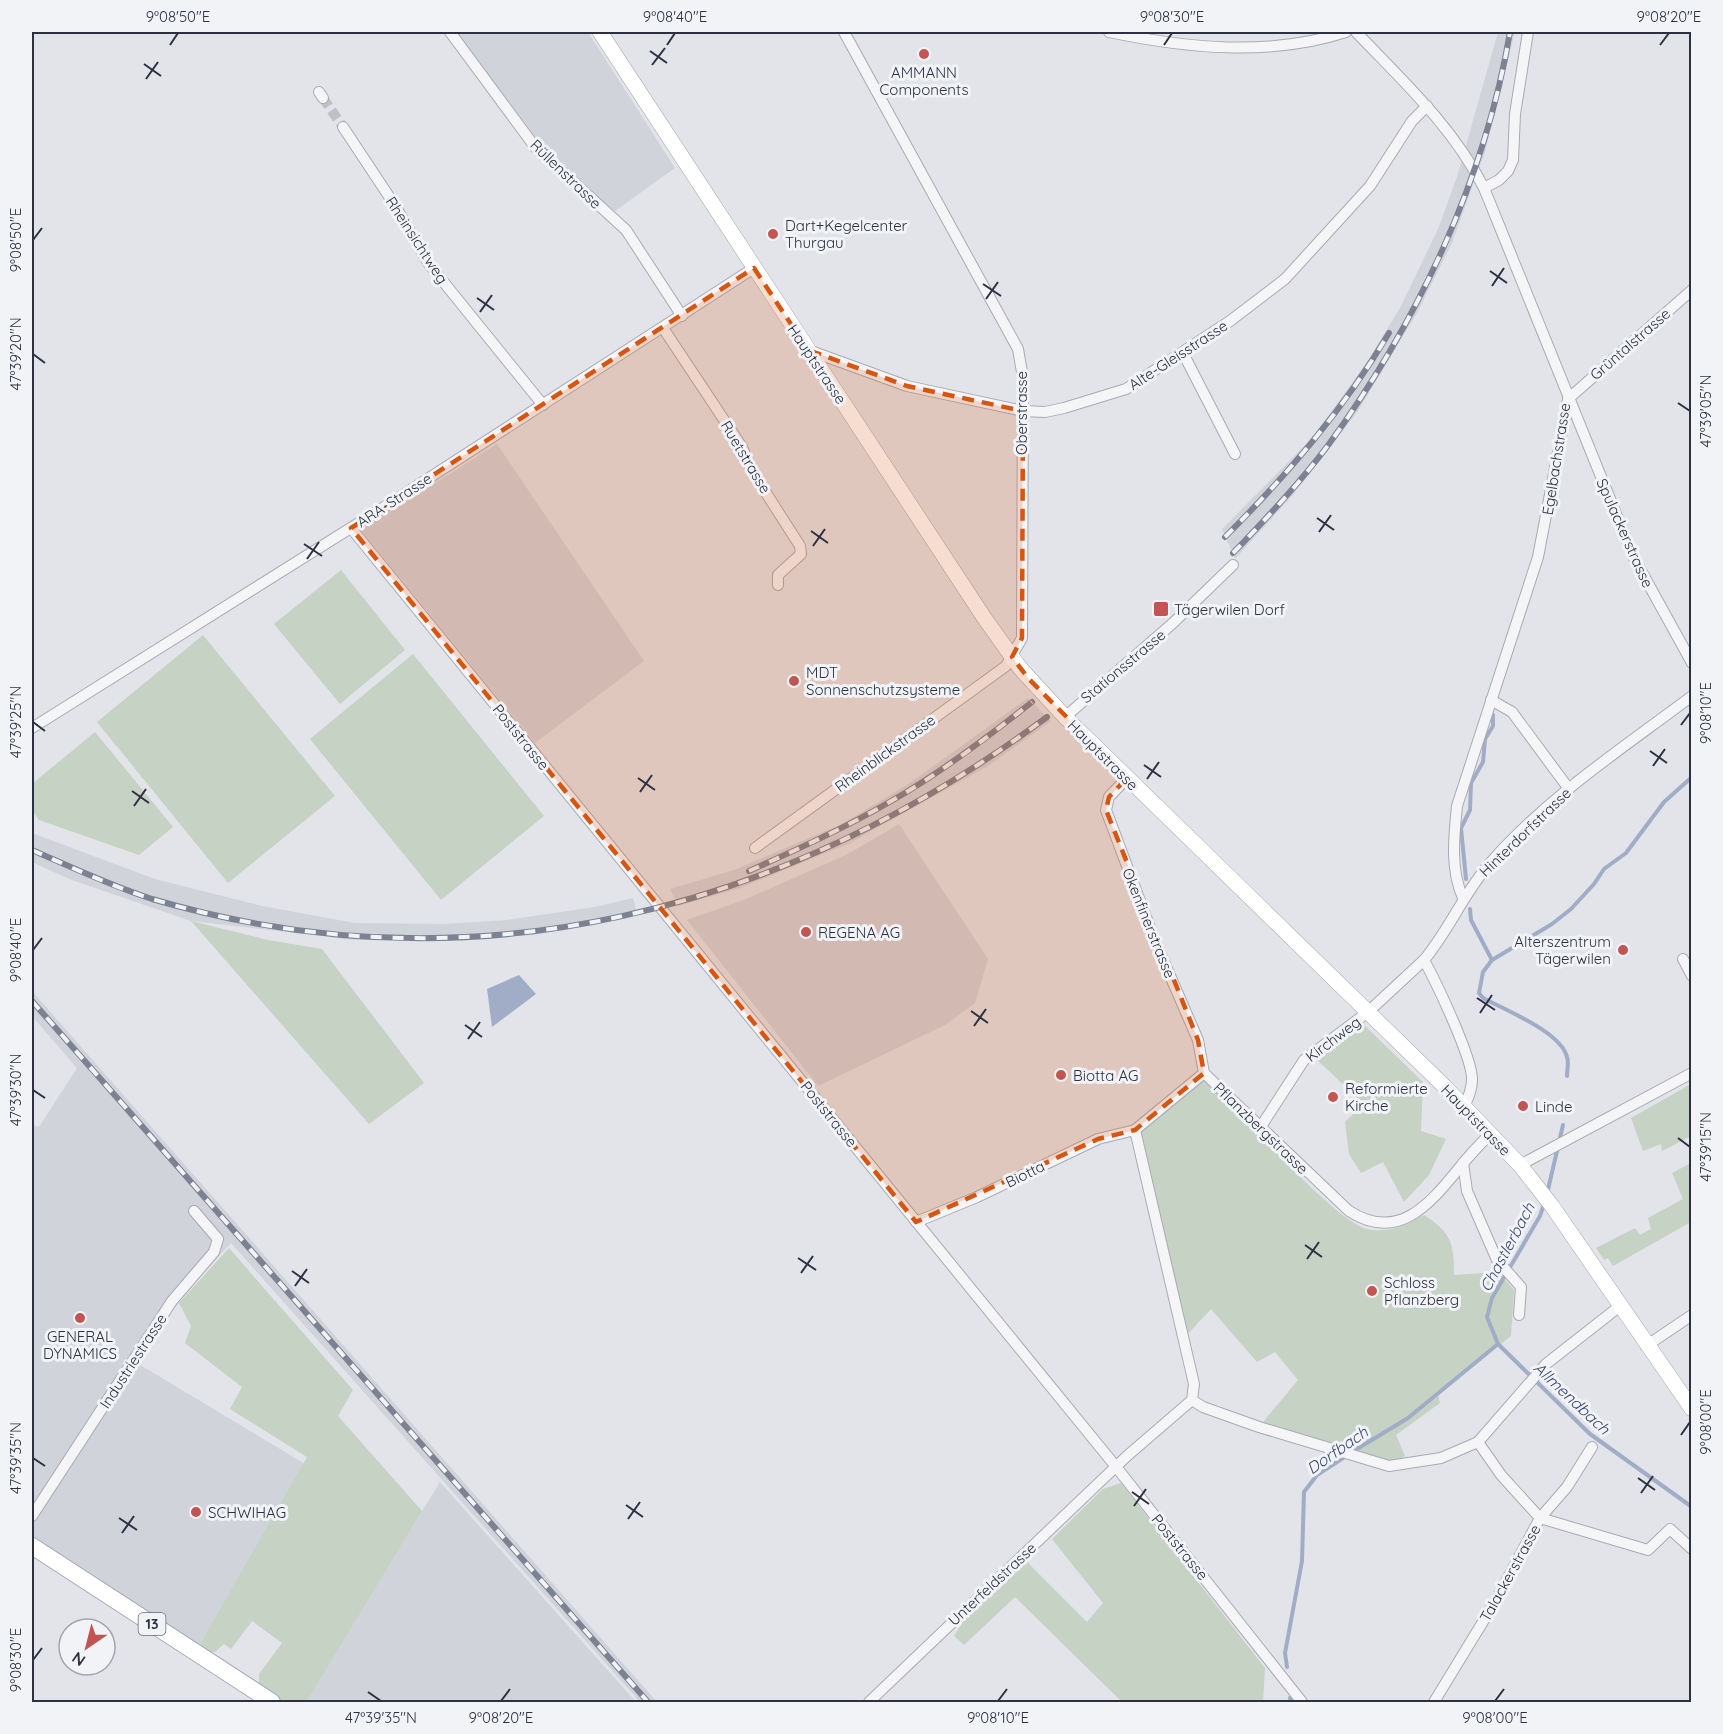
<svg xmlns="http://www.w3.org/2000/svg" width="1723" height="1734" font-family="Quicksand,sans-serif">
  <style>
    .built { fill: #d1d3db }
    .green { fill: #c5d2c4 }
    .water { fill: #a1adc6 }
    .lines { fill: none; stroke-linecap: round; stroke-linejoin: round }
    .stream { stroke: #a1adc6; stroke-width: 4 }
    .street-tunnel { stroke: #bec0c7; stroke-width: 10; stroke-dasharray: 10 5; stroke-linecap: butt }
    .street-casing { stroke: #a8aab3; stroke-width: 12 }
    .secondary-casing { stroke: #a8aab3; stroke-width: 16 }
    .primary-casing { stroke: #a3a7b4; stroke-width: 18 }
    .street { stroke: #f5f5f8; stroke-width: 10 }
    .secondary { stroke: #fff; stroke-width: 15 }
    .primary { stroke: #fff; stroke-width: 16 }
    .rail-casing { stroke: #7d8292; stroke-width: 6 }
    .rail { stroke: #f2f3f7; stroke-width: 4; stroke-dasharray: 11; stroke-linecap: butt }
    .marked { fill: #d55511; fill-opacity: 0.2; stroke: #d55511; stroke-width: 4.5; stroke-dasharray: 12 8; stroke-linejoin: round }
    .ticks { fill: none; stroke: #2c3040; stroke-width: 2 }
    .poi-dot { fill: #c25453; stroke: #f2f3f7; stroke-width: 2 }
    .labels { text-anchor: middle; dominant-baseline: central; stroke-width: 6; stroke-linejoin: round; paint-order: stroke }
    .shield { fill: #f2f3f7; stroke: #676a77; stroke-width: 1.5 }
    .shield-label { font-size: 14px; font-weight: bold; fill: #2c3040 }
    .poi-label { font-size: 15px; fill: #2c3040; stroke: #f2f3f7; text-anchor: start }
    .street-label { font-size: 15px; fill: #2c3040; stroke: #f2f3f7 }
    .water-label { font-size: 16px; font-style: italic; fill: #394970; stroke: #f2f3f7 }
    .neatline { fill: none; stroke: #2c3040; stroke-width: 2 }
    .ticks-label { font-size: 15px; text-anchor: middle; fill: #2c3040 }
  </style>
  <rect width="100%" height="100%" fill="#e2e4e9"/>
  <!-- built -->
  <g class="built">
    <polygon points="456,32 588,32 675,168 615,211 562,169 539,143"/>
    <polygon points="1498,32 1515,32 1485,152 1452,243 1417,313 1358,411 1293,495 1235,559 1222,529 1313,437 1367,362 1400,308 1438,229 1457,177"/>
    <polygon points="497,444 644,661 535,743 361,530"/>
    <polygon points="1028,698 1051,721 988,766 850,843 740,888 678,906 670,889 734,870 842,824 910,783"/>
    <polygon points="899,824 988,959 975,1003 945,1025 818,1086 687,920 746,899 848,854"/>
    <polygon points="32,833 155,879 262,906 355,923 444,924 507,920 595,907 633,898 637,915 533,935 445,940 355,940 191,921 69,879 32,862"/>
    <polygon points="32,991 657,1702 640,1702 231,1243 178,1300 137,1363 305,1464 199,1646 32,1538 32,1125 39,1127 77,1068 32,1016"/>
    <polygon points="440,1482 636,1702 304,1702"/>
  </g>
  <!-- green -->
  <g class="green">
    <polygon points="341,570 405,650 340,704 274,624"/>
    <polygon points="203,635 335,796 228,883 97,722"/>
    <polygon points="413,654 544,816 441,900 310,739"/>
    <polygon points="95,732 173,827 139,855 39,820 32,810 32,784"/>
    <polygon points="191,921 268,940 322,949 424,1083 369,1124"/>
    <polygon points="1361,1022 1423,1082 1421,1131 1446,1139 1429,1175 1404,1202 1383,1162 1361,1173 1349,1154 1345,1122 1361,1106 1361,1101 1315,1058"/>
    <path d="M 1204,1073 C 1233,1105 1332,1220 1367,1229 C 1388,1234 1407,1225 1424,1215 C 1452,1233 1454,1244 1454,1275 L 1498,1272 L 1514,1290 L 1511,1336 L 1438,1394 L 1440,1403 L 1396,1435 L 1405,1456 L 1389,1466 L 1259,1427 L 1298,1380 L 1275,1352 L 1257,1362 L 1211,1309 L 1184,1338 L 1135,1130 Z"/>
    <polygon points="1691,1084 1691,1136 1662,1151 1661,1144 1643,1151 1631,1118"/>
    <polygon points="1691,1163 1691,1222 1613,1266 1608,1258 1604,1260 1596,1248 1635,1228 1640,1235 1651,1229 1648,1218 1683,1199 1672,1173"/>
    <polygon points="229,1248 353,1390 338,1416 422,1511 306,1702 283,1702 259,1685 259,1674 282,1643 252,1621 231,1649 224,1644 215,1652 206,1651 199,1646 307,1457 230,1409 242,1387 185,1343 191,1326 179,1303"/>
    <polygon points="1121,1483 1265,1668 1263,1702 1122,1702 1015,1597 964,1645 954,1636 964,1620 1027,1562 1087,1622 1103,1603 1052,1539 1103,1489"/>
  </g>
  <!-- water -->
  <polygon class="water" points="519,975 536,994 492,1027 487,989"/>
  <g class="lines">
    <!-- stream -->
    <g class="stream">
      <polyline points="1466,879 1461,828 1470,810 1471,783 1483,762 1485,739 1493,726 1493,715"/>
      <polyline points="1470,909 1471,920 1492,960"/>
      <path d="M 1567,1076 C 1567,1070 1569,1062 1567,1057 C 1561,1032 1505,1010 1483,998 L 1479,993 L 1483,972 L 1492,960 L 1552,924 L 1571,909 L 1594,884 L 1604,869 L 1626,853 L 1664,802 L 1692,777"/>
      <polyline points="1547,1194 1563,1125"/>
      <polyline points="1544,1204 1540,1216 1492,1298 1487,1317 1498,1344 1590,1434 1692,1507"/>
      <polyline points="1352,1452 1408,1418 1498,1344"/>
      <polyline points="1287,1667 1285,1653 1302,1561 1304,1492 1317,1475 1346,1456"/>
      <polyline points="1290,1698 1291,1702"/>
    </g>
    <!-- street-tunnel -->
    <polyline class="street-tunnel" points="323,98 343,127"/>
    <defs>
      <g id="street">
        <polyline points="450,32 535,147 626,230 682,316"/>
        <path d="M 1109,32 C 1186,48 1269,57 1346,32"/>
        <path d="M 1356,32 C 1403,81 1453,127 1484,188 L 1634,558 L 1692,663"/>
        <polyline points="319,92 323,98"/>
        <polyline points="343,127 394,204 429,264 543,405"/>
        <polyline points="1484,188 1499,180 1508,171 1513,160 1515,114 1528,32"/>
        <polyline points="663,328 742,447 752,471 800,546 801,554 778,575 778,585"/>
        <polyline points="808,350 907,386 1023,411 1045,412 1064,408 1126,389 1230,321 1285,279 1370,186 1412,121 1427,106"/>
        <polyline points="1183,353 1235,454"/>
        <polyline points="1568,399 1692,290"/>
        <polyline points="351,528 1117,1468 1302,1702"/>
        <polyline points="1491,700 1512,712 1569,789"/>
        <polyline points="1065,717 1173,623 1233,565"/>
        <polyline points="32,728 381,509 754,268"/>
        <polyline points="1127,778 1109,797 1106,810 1155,941 1198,1040 1204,1073"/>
        <polyline points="755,848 1006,666 1022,638 1023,378 1018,349 844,32"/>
        <path d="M 1463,898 C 1450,870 1454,836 1457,806 L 1538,557 L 1568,400"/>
        <polyline points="1683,959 1692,976"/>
        <path d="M 1204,1073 L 1349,1211 C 1416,1254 1449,1168 1491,1134"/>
        <path d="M 1464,1107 C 1468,1098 1472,1090 1472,1080 C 1473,1059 1436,982 1424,960 C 1450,929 1464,892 1491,862 C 1548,797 1623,748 1692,696"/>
        <polyline points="1260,1128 1304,1060 1368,1012 1424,960"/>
        <polyline points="1463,1163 1467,1191 1497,1260 1521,1287 1519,1315"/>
        <polyline points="1520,1165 1692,1073"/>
        <polyline points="916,1222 977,1197 1098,1139 1135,1130"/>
        <polyline points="1646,1346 1692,1315"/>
        <polyline points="1192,1400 1194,1384 1135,1130 1204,1073"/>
        <polyline points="1478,1442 1501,1475 1540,1518 1648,1550 1670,1529 1692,1549"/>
        <polyline points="32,1516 172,1301 214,1252 218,1239 194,1211"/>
        <polyline points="869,1702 1127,1456 1192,1400 1203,1407 1259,1427 1389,1466 1441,1458 1478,1442 1546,1364 1620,1306"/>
        <polyline points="1434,1702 1495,1602 1540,1518 1567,1487 1592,1447"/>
      </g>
      <polyline id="secondary" points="600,32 985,619 1020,668 1065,717 1445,1087 1520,1165 1552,1206 1692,1409"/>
      <polyline id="primary" points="32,1546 272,1702"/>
    </defs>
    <!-- street casing -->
    <use href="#street" class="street-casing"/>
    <!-- secondary casing -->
    <use href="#secondary" class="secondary-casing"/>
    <!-- primary casing -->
    <use href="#primary" class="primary-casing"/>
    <!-- street -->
    <use href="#street" class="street"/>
    <!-- secondary -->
    <use href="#secondary" class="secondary"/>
    <!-- primary -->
    <use href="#primary" class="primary"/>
    <defs>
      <g id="rail">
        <path d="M 1225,537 C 1288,474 1344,409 1389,333"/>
        <path d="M 1233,553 C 1267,518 1300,483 1329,444 C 1417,323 1485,180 1510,32"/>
        <path d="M 32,850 C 71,867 111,886 152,899 C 473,993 783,912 1047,717"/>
        <path d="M 749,871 C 798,849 847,827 893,800 C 942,772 988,737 1032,702"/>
        <polyline points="32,1001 648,1702"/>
      </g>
    </defs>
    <!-- rail casing -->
    <use href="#rail" class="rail-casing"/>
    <!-- rail -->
    <use href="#rail" class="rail"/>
  </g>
  <!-- marked area -->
  <path class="marked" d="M 754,268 L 808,350 L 907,386 L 1023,411 L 1022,638 L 1012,657 L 1028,678 L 1127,778 L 1109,797 L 1106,810 L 1198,1040 L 1204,1073 L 1135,1130 L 1098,1139 L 916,1222 L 351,528 Z"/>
  <!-- ticks -->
  <path class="ticks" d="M 170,45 L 178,33M 667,45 L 675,33M 1164,45 L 1172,33M 1660,45 L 1669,33M 650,51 L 667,63M 144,64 L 161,76M 652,65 L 665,48M 146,79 L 158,62M 33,240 L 42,228M 1490,271 L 1507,283M 983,284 L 1001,296M 1492,286 L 1504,268M 477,298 L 494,310M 986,299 L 998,282M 480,312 L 492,295M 33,354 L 45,363M 1678,403 L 1690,411M 1317,518 L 1334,530M 811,531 L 828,543M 1319,532 L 1331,515M 304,544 L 322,556M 813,546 L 825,529M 307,559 L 319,542M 33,722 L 45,731M 1681,725 L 1690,713M 1650,751 L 1667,763M 1144,765 L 1161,777M 1653,766 L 1665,749M 638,778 L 655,790M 1147,779 L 1159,762M 132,791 L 149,803M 640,792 L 652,775M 134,806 L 146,789M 33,950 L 42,938M 1477,998 L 1495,1010M 971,1011 L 988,1023M 1480,1013 L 1492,995M 465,1025 L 482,1037M 974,1026 L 986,1009M 468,1039 L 480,1022M 33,1090 L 45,1098M 1678,1138 L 1690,1147M 1305,1245 L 1322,1257M 798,1258 L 816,1270M 1307,1259 L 1319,1242M 292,1271 L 309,1283M 801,1273 L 813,1256M 295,1286 L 307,1269M 1681,1435 L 1690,1422M 33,1458 L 45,1466M 1638,1478 L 1655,1490M 1132,1492 L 1149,1504M 1641,1493 L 1653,1476M 626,1505 L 643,1517M 1134,1506 L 1146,1489M 119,1518 L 137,1530M 628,1519 L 640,1502M 122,1533 L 134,1516M 33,1660 L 42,1648M 368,1692 L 381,1701M 501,1701 L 510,1689M 998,1701 L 1007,1689M 1495,1701 L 1504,1689"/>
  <!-- markers -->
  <g class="poi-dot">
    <circle cx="924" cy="54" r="6"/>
    <circle cx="773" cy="234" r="6"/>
    <rect x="1153" y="601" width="16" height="16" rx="3"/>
    <circle cx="794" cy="681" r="6"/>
    <circle cx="806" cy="932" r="6"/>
    <circle cx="1623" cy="950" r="6"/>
    <circle cx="1061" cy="1075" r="6"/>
    <circle cx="1333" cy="1097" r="6"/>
    <circle cx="1523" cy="1106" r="6"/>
    <circle cx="1372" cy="1291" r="6"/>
    <circle cx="80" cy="1318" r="6"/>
    <circle cx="196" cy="1512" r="6"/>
  </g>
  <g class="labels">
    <!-- shield labels -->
    <rect class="shield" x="138.5" y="1613" width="27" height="22" rx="4.5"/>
    <g class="shield-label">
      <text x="152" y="1624">13</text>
    </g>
    <!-- poi labels -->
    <g class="poi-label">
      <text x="924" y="72" text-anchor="middle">AMMANN<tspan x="924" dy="17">Components</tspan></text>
      <text x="785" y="225">Dart+Kegelcenter<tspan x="785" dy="17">Thurgau</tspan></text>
      <text x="1174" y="609">Tägerwilen Dorf</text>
      <text x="806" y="672">MDT<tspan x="806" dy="17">Sonnenschutzsysteme</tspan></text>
      <text x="818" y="932">REGENA AG</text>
      <text x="1611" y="941" text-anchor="end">Alterszentrum<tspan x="1611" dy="17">Tägerwilen</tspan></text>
      <text x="1073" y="1075">Biotta AG</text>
      <text x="1345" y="1088">Reformierte<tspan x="1345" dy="17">Kirche</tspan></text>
      <text x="1535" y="1106">Linde</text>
      <text x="1384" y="1282">Schloss<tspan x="1384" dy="17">Pflanzberg</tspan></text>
      <text x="80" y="1336" text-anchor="middle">GENERAL<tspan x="80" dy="17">DYNAMICS</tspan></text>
      <text x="208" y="1512">SCHWIHAG</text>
    </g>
    <!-- street labels -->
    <g class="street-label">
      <text transform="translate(566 174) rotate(44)">Rüllenstrasse</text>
      <text transform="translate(417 240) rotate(57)">Rheinsichtweg</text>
      <text transform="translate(1630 344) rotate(-41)">Grüntalstrasse</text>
      <text transform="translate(1178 355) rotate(-33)">Alte-Gleisstrasse</text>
      <text transform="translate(817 364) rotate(56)">Hauptstrasse</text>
      <text transform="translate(1021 413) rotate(-90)">Oberstrasse</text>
      <text transform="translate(746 457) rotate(59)">Ruetstrasse</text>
      <text transform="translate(1556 459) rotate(-81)">Egelbachstrasse</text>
      <text transform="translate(394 500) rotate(-33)">ARA-Strasse</text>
      <text transform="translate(1625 533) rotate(66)">Spulackerstrasse</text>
      <text transform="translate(1123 666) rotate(-40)">Stationsstrasse</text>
      <text transform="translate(521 737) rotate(51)">Poststrasse</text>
      <text transform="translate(885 753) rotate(-36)">Rheinblickstrasse</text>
      <text transform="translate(1103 755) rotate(45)">Hauptstrasse</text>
      <text transform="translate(1525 832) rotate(-44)">Hinterdorfstrasse</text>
      <text transform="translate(1149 923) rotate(68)">Okenfinerstrasse</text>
      <text transform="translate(1333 1039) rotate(-37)">Kirchweg</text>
      <text transform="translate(829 1114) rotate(51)">Poststrasse</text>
      <text transform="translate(1476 1120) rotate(46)">Hauptstrasse</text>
      <text transform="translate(1261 1128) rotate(44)">Pflanzbergstrasse</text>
      <text transform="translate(1025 1174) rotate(-26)">Biotta</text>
      <text transform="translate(133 1361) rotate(-57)">Industriestrasse</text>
      <text transform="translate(1180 1547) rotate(51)">Poststrasse</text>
      <text transform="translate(1510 1573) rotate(-61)">Talackerstrasse</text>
      <text transform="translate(992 1584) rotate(-43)">Unterfeldstrasse</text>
    </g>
    <!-- water labels -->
    <g class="water-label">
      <text transform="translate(1507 1247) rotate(-62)">Chastlerbach</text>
      <text transform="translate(1572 1398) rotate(43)">Allmendbach</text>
      <text transform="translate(1337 1450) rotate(-35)">Dorfbach</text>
    </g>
  </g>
  <!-- border -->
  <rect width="1723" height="1734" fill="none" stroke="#f2f3f7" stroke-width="66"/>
  <!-- north arrow -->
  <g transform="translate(87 1647) rotate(215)"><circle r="28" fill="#f2f3f7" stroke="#a3a5ae" stroke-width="1.5"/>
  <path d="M0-4.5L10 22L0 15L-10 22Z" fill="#c25453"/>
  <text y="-9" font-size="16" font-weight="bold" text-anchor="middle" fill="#2c3040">N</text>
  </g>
  <rect x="33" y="33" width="1657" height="1668" class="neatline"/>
  <g class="ticks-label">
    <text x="178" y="22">9°08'50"E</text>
    <text x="675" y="22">9°08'40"E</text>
    <text x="1172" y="22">9°08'30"E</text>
    <text x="1669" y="22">9°08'20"E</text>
    <text transform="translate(16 240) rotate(-90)" y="5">9°08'50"E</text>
    <text transform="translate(16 354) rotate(-90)" y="5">47°39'20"N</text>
    <text transform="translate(1706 411) rotate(-90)" y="5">47°39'05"N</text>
    <text transform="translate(1706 713) rotate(-90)" y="5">9°08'10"E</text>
    <text transform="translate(16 722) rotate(-90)" y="5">47°39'25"N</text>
    <text transform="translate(16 950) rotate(-90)" y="5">9°08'40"E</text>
    <text transform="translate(16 1090) rotate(-90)" y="5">47°39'30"N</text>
    <text transform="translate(1706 1147) rotate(-90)" y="5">47°39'15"N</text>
    <text transform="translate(1706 1422) rotate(-90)" y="5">9°08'00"E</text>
    <text transform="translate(16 1458) rotate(-90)" y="5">47°39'35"N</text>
    <text transform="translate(16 1660) rotate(-90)" y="5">9°08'30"E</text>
    <text x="381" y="1723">47°39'35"N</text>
    <text x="501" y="1723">9°08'20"E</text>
    <text x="998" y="1723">9°08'10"E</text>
    <text x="1495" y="1723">9°08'00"E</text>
  </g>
</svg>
